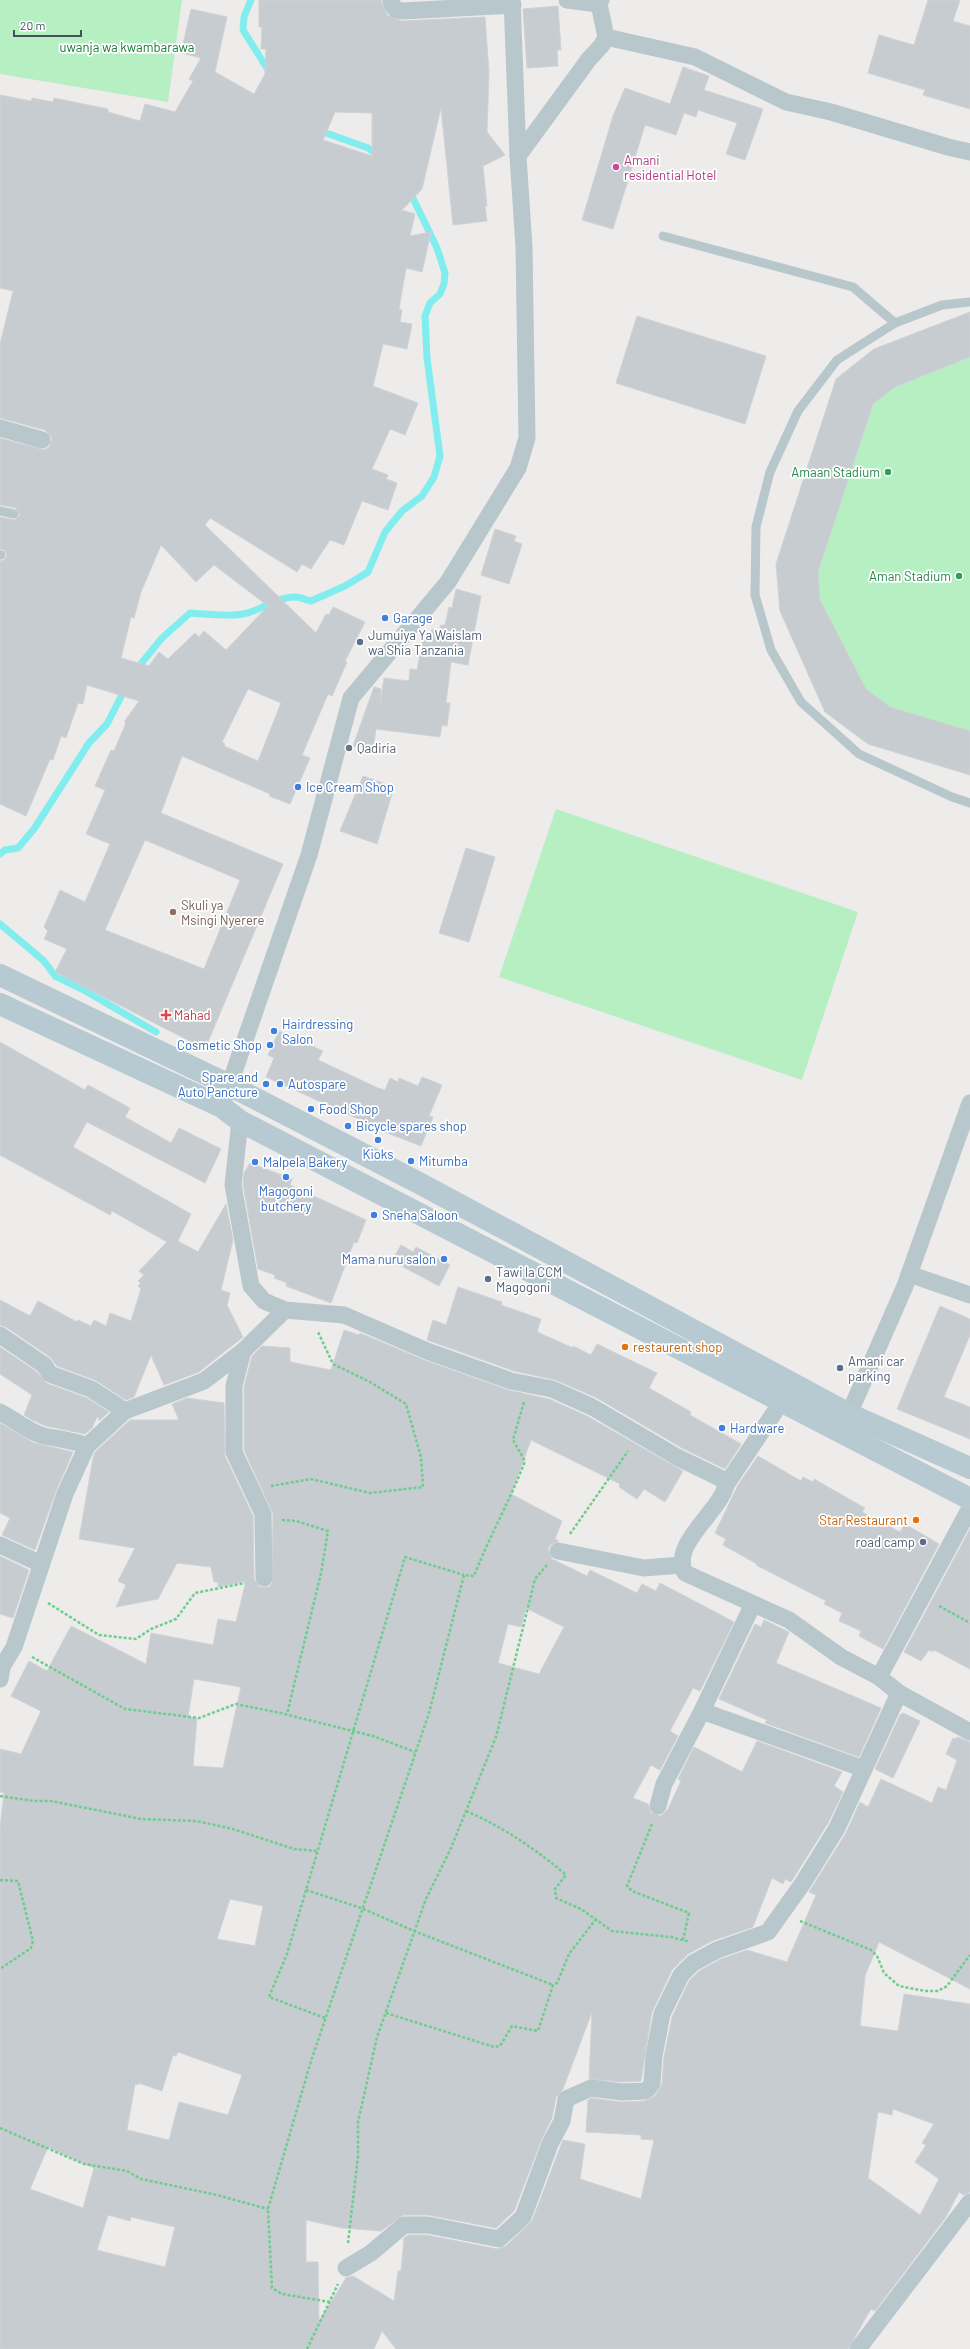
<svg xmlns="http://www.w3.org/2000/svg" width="970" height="2349" font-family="Barlow,sans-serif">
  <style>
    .green { fill: #b6efc1 }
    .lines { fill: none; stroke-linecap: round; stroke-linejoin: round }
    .stream { stroke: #81edee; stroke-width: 7 }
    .building { fill: #c7ccd1; stroke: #cfd3d7; fill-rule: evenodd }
    .path { stroke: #6dce8b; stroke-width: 2.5; stroke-dasharray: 3 2; stroke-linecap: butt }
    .service { stroke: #b8c7cc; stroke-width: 9 }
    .minor { stroke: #b8c7cc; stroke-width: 17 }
    .secondary { stroke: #b7c9d1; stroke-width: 22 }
    .hotel-dot { fill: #d1479c; stroke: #fff; stroke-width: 1.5 }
    .leisure-dot { fill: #2e9e5b; stroke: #fff; stroke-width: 1.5 }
    .shop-dot { fill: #3f7fe0; stroke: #fff; stroke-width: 1.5 }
    .service-dot { fill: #5c6f8a; stroke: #fff; stroke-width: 1.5 }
    .worship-dot { fill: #6b7280; stroke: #fff; stroke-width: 1.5 }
    .education-dot { fill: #8d6e63; stroke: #fff; stroke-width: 1.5 }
    .health-dot { fill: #e0444e; stroke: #fff; stroke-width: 1.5 }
    .food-dot { fill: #e8710a; stroke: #fff; stroke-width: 1.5 }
    .labels { text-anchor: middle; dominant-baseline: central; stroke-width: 3.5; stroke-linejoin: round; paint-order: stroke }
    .park-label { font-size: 13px; fill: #137b32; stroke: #fff }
    .hotel-label { font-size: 13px; fill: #b23c85; stroke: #fff; text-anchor: start }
    .leisure-label { font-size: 13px; fill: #27864d; stroke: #fff; text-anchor: end }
    .shop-label { font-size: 13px; fill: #366cbe; stroke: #fff; text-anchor: start }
    .service-label { font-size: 13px; fill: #4e5e75; stroke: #fff; text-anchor: start }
    .worship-label { font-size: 13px; fill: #5b616d; stroke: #fff; text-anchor: start }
    .education-label { font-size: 13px; fill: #785e54; stroke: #fff; text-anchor: start }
    .health-label { font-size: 13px; fill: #be3a42; stroke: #fff; text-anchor: start }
    .food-label { font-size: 13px; fill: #c56008; stroke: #fff; text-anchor: start }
  </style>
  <rect width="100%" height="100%" fill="#eeebeb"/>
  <!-- green -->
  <g class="green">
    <polygon points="0,0 182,0 168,102 0,74"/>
    <polygon points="970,312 970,775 868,744 825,712 780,611 776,564 836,379 874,349"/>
    <polygon points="556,809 858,912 802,1080 499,977"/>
  </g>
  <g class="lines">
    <!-- stream -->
    <g class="stream">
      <polyline points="251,0 244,17 243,30 270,73"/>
      <polyline points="318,130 368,148 380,157"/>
      <path d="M 135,671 L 162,638 L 190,613 C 208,614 225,617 243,614 C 261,611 278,596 296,597 C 300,597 306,600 311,601 L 345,586 L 368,572 L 385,532 L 402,511 L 422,496 L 434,477 L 440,456 L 427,358 L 425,316 L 430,303 L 440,294 L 444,284 L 445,273 L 437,248 L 409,190"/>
      <polyline points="0,854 5,850 18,848 34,829 89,743 107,724 126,687"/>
      <polyline points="0,924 44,961 55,976 82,989 156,1032"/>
    </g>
  </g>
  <!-- building -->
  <g class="building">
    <path d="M 259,0 L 381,0 L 388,16 L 402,21 L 485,17 L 489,73 L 487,132 L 505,155 L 483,166 L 487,206 L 485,206 L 487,221 L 453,225 L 441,108 L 422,189 L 402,210 L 415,214 L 410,236 L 431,232 L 422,272 L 406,268 L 399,309 L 402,310 L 400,322 L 412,324 L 407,349 L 383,344 L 373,386 L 418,403 L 405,435 L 390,429 L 372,469 L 388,475 L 386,479 L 397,483 L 388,510 L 362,501 L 344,545 L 330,540 L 311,569 L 302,564 L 297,572 L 210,518 L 205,525 L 316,633 L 326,614 L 329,615 L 333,607 L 365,622 L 345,661 L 347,662 L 332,696 L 328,694 L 302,755 L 310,758 L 290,804 L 269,796 L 270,794 L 182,756 L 161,813 L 283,864 L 205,1049 L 55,972 L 67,949 L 44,939 L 48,931 L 44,927 L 60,890 L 85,902 L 110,844 L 86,834 L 105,790 L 95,786 L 111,750 L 114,751 L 126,723 L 124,722 L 139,701 L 87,685 L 83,704 L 78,703 L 66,738 L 61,736 L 53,760 L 50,759 L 26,816 L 0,804 L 0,561 L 4,560 L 7,555 L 4,550 L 0,549 L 0,517 L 15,520 L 20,515 L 16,508 L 0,505 L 0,438 L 44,450 L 49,447 L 52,438 L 45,430 L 0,418 L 0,344 L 13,291 L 0,288 L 0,95 L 31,101 L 32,98 L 53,102 L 54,98 L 108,109 L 108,112 L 140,121 L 145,104 L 175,112 L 193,81 L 189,79 L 201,58 L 181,53 L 191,9 L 227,17 L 215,72 L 254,94 L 265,74 L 266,49 L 261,49 L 262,27 L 259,27 ZM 335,112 L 372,113 L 372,156 L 323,140 ZM 161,545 L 196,582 L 214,565 L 268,606 L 226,650 L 204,631 L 199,637 L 195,633 L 168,659 L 159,652 L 149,666 L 121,658 L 131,617 L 134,618 L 141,592 ZM 248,689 L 281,703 L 258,761 L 224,746 L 225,744 L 222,742 ZM 145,840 L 240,880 L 204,969 L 105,930 Z"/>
    <polygon points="928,0 960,0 953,21 970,26 970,109 923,95 925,90 868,73 879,35 914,45"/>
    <polygon points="558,6 561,50 557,50 558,66 527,68 523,9"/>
    <polygon points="683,67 709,76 704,90 763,109 745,160 726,154 737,123 698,110 696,117 684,113 676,135 645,125 613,229 582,220 613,116 625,88 670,104"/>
    <polygon points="970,312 970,357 895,387 873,404 818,572 820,600 866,689 890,707 970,731 970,775 868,744 825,712 780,611 776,564 836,379 874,349"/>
    <polygon points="637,316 766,356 745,424 616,383"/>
    <polygon points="495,529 516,536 514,541 522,544 509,584 481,575"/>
    <polygon points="456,589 481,596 468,665 451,662 446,703 450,703 447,726 442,725 440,737 376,729 373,750 353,746 374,687 381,689 380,704 384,678 409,681 410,669 417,670 424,633 431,635 432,629 439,630 441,625 445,625 449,607 452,608"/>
    <polygon points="363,776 394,787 377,844 340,831"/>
    <polygon points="466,848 495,857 469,942 439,933"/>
    <polygon points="279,1031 323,1051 318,1060 378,1088 385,1090 390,1078 398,1082 399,1078 418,1086 422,1077 442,1085 429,1116 433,1117 421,1146 364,1124 365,1122 266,1077 274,1058 268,1055"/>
    <polygon points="0,1042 85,1090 88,1085 130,1108 125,1117 171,1143 179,1128 221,1149 205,1183 87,1122 73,1147 191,1214 178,1241 198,1252 226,1204 233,1240 221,1290 230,1293 227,1305 243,1337 199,1372 164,1385 151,1355 134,1397 126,1400 95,1380 57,1366 50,1357 6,1327 0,1325 0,1300 30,1316 38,1301 77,1322 78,1320 91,1326 94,1320 106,1326 110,1313 131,1321 141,1289 138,1286 141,1283 138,1281 144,1275 139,1271 167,1242 112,1211 110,1215 0,1155"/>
    <polygon points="250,1163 292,1179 290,1185 366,1220 357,1243 354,1242 331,1303 286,1286 287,1283 274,1278 275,1275 258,1269 243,1185 244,1173"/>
    <polygon points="401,1245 413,1252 416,1247 450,1265 439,1286 392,1261"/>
    <polygon points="458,1287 502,1302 501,1305 541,1319 537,1332 573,1348 573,1346 591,1355 597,1344 657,1373 649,1388 691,1412 690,1415 741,1444 740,1446 725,1469 682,1448 597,1398 556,1380 514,1371 427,1340 433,1320 446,1325"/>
    <polygon points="940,1306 970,1319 970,1335 944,1397 970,1407 970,1439 897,1409"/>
    <path d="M 344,1330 L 359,1335 L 360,1333 L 424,1360 L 508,1390 L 549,1399 L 587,1416 L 683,1471 L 665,1502 L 644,1489 L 637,1499 L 619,1487 L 620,1484 L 531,1440 L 511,1494 L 562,1521 L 555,1539 L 559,1541 L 551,1544 L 548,1549 L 552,1559 L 587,1576 L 590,1570 L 637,1593 L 642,1584 L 656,1591 L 660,1583 L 734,1622 L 700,1691 L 693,1688 L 670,1731 L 678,1736 L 660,1770 L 651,1765 L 633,1798 L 648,1804 L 651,1813 L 661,1816 L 668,1809 L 681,1781 L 678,1779 L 694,1747 L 742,1772 L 757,1741 L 842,1772 L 834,1786 L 843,1792 L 828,1823 L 791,1882 L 785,1879 L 783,1884 L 772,1878 L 753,1927 L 712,1941 L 688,1954 L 672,1970 L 652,2012 L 641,2081 L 622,2082 L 589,2079 L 592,2012 L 563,2089 L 556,2097 L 552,2118 L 541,2141 L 514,2211 L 496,2228 L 428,2215 L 403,2215 L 381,2231 L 342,2228 L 306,2220 L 306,2262 L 318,2262 L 319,2321 L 346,2278 L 353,2276 L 394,2301 L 398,2271 L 401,2271 L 404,2238 L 408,2235 L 427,2235 L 497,2249 L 506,2246 L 532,2221 L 563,2140 L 585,2144 L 580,2179 L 641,2199 L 654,2140 L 641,2139 L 641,2135 L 586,2132 L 588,2100 L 592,2098 L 621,2102 L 645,2101 L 655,2096 L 662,2084 L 664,2057 L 672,2017 L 689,1981 L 699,1971 L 721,1959 L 747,1950 L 787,1962 L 816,1895 L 809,1892 L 846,1833 L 860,1802 L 868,1807 L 881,1779 L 932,1803 L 938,1787 L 946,1790 L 957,1760 L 946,1754 L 953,1738 L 956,1739 L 957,1737 L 970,1742 L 970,1989 L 879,1942 L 865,1976 L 860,2026 L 898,2031 L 904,1994 L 970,2004 L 970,2192 L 963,2195 L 959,2192 L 946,2217 L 875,2311 L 871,2309 L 848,2349 L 396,2349 L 382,2331 L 374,2349 L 0,2349 L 0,1828 L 4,1793 L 0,1792 L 0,1749 L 21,1754 L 41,1711 L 11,1696 L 29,1661 L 47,1671 L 71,1626 L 146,1664 L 151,1633 L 213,1645 L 218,1619 L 236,1622 L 246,1581 L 218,1587 L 218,1582 L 214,1582 L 211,1567 L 177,1563 L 158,1599 L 116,1607 L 126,1585 L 118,1581 L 135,1548 L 79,1539 L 93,1458 L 95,1452 L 130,1420 L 179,1420 L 172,1404 L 187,1398 L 224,1403 L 225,1456 L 253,1516 L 254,1579 L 260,1587 L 269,1587 L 272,1583 L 273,1514 L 244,1450 L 244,1387 L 252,1356 L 262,1346 L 290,1348 L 290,1362 L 331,1370 ZM 526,1608 L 564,1627 L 539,1674 L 498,1663 L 508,1624 L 521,1627 ZM 194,1679 L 241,1687 L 223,1768 L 193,1766 L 197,1718 L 188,1717 ZM 230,1899 L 263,1906 L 255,1946 L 217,1939 ZM 178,2052 L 242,2075 L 228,2115 L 179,2102 L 169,2140 L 127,2130 L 135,2084 L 138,2085 L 139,2083 L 162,2091 L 173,2055 L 176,2056 ZM 893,2109 L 934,2124 L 922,2143 L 926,2145 L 915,2162 L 939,2179 L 920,2215 L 868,2178 L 878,2112 L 892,2115 ZM 48,2147 L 94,2168 L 83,2208 L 30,2189 ZM 108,2215 L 130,2221 L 131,2217 L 175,2227 L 165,2267 L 97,2250 Z"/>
    <polygon points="0,1347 37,1372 46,1383 87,1398 109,1412 99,1421 99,1418 97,1417 92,1428 85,1434 46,1426 32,1420 24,1415 32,1395 0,1374"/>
    <polygon points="0,1423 34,1443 73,1452 56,1491 35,1550 2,1535 10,1518 0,1513"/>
    <polygon points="758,1456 801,1481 803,1477 813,1482 814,1479 865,1508 862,1512 900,1532 905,1524 939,1544 883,1649 859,1636 861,1631 839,1621 842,1613 824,1604 826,1601 756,1565 757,1564 723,1545 726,1539 715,1533 738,1485"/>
    <polygon points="970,1529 970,1669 934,1650 933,1652 929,1650 921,1661 904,1652"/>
    <polygon points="0,1556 29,1570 13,1618 0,1614"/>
    <polygon points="764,1620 789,1632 776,1663 881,1708 859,1757 765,1723 767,1720 719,1699 755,1624 761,1627"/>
    <polygon points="903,1713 920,1721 893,1778 875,1769 900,1715"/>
  </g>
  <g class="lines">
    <!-- path -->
    <g class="path">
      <polyline points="271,1486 311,1479 370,1493 423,1487 421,1457 406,1404 370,1382 333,1364 318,1332"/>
      <polyline points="282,1520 296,1521 328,1531 321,1573 287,1714"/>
      <polyline points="570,1534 628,1451"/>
      <polyline points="48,1603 99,1635 136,1639 151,1629 176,1619 195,1593 245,1583"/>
      <polyline points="939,1606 970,1623"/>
      <polyline points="32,1657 125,1709 199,1718 236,1704 280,1713 373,1736 415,1752"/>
      <polyline points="0,1796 34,1801 51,1801 141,1819 196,1821 233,1829 294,1849 317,1851"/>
      <path d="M 466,1811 C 503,1827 536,1849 566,1875 L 555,1889 L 556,1898 L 581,1909 L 612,1931 L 671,1937 L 690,1942"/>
      <polyline points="652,1824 627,1886 632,1891 689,1913 683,1940"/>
      <polyline points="0,1880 18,1881 33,1941 31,1948 0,1969"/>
      <polyline points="306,1890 361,1908 414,1931 553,1985"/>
      <polyline points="800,1921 871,1950 877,1956 884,1973 899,1986 925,1991 938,1991 947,1986 970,1955"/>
      <polyline points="386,2013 494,2047 500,2046 512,2026 538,2031 553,1985 557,1983 569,1954 596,1919"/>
      <polyline points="325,2018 269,1997 287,1954 405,1557 464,1575"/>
      <polyline points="0,2128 84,2164 127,2171 141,2179 217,2195 268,2209"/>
      <polyline points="348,2243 358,2156 358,2122 377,2037 426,1899 451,1848 496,1737 535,1579 547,1565"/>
      <path d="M 330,2302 L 282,2294 L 272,2288 L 268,2209 L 311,2061 L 429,1713 L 464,1575 L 474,1576 C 489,1537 510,1501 525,1461 L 513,1440 L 524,1402"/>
      <polyline points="307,2349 338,2284"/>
    </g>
    <!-- service -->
    <g class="service">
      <polyline points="663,236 853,287 895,323"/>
      <polyline points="970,302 942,305 895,323 837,360 798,411 770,472 756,527 755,595 771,650 801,702 859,754 952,797 970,803"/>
      <polyline points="0,511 14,514"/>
      <polyline points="0,555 1,555"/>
    </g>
    <!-- minor -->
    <g class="minor">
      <polyline points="391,0 392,4 396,10 403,11 513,5"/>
      <polyline points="567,0 599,4"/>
      <polyline points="601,0 599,4 606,37"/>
      <polyline points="518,156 589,59 602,45 606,37 695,57 786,102 831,112 948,147 970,152"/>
      <polyline points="0,428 42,440"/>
      <polyline points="226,1095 309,855 351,698 448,582 518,468 527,438 524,247 518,156 512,0"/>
      <path d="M 240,1121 L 233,1185 L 251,1286 L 264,1301 L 285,1310 L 344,1315 L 427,1351 L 511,1381 L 552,1389 L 592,1407 L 677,1457 L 722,1479 L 726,1485 C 720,1512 670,1544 685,1573 L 789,1620 L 841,1657 L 879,1677"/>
      <polyline points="909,1274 970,1295"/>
      <polyline points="0,1335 44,1365 50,1374 91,1389 125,1411"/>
      <path d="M 0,1412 C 14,1419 28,1432 44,1436 C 59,1439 73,1440 87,1446"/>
      <polyline points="849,1414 905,1286 970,1103"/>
      <polyline points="726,1485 782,1401"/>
      <polyline points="970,1508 879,1677 899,1693 970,1732"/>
      <polyline points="0,1545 41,1564"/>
      <polyline points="558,1551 644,1568 681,1565"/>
      <polyline points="264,1578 263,1514 234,1452 234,1386 243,1351 285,1310"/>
      <polyline points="0,1679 2,1667 14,1647 65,1494 87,1446 125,1411 204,1381 243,1351"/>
      <polyline points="702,1711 753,1604"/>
      <polyline points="658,1806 664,1784 702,1711 864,1769"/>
      <polyline points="346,2268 371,2253 404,2225 428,2225 499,2239 523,2217 550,2144 562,2121 566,2099 591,2088 622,2092 645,2091 649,2088 652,2083 654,2056 662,2014 681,1975 693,1963 717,1950 768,1932 803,1883 837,1828 899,1693"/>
      <polyline points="858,2349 970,2202"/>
    </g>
    <!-- secondary -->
    <g class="secondary">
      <polyline points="0,975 229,1085 419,1183 849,1414 970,1468"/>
      <polyline points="0,1004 222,1107 240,1121 970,1499"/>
    </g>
  </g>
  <!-- markers -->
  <circle class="hotel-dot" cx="616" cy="167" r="4"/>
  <g class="leisure-dot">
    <circle cx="888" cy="472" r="4"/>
    <circle cx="959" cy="576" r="4"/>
  </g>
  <g class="shop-dot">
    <circle cx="385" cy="618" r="4"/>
    <circle cx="298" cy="787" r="4"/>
    <circle cx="274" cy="1031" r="4"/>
    <circle cx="270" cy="1045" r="4"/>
    <circle cx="266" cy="1084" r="4"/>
    <circle cx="280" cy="1084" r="4"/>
    <circle cx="311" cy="1109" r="4"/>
    <circle cx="348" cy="1126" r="4"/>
    <circle cx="378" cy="1140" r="4"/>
    <circle cx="411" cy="1161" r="4"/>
    <circle cx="255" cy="1162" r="4"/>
    <circle cx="286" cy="1177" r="4"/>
    <circle cx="374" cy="1215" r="4"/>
    <circle cx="444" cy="1259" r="4"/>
    <circle cx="722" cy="1428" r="4"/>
  </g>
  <g class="service-dot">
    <circle cx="360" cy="642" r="4"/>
    <circle cx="488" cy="1279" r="4"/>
    <circle cx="840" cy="1368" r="4"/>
    <circle cx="923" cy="1542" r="4"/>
  </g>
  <circle class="worship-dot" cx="349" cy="748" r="4"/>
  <circle class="education-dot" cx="173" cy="912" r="4"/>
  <path class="health-dot" d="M164 1009h4v4h4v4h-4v4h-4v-4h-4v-4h4z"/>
  <g class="food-dot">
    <circle cx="625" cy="1347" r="4"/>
    <circle cx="916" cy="1520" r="4"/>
  </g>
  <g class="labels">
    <!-- park labels -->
    <g class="park-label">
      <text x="127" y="47">uwanja wa kwambarawa</text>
    </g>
    <!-- hotel labels -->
    <g class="hotel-label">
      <text x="624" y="160">Amani<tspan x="624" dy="15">residential Hotel</tspan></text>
    </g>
    <!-- leisure labels -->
    <g class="leisure-label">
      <text x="880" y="472">Amaan Stadium</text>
      <text x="951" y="576">Aman Stadium</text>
    </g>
    <!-- shop labels -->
    <g class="shop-label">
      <text x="393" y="618">Garage</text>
      <text x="306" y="787">Ice Cream Shop</text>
      <text x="282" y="1024">Hairdressing<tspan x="282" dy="15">Salon</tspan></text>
      <text x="262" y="1045" text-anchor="end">Cosmetic Shop</text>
      <text x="258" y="1077" text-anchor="end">Spare and<tspan x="258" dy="15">Auto Pancture</tspan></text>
      <text x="288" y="1084">Autospare</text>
      <text x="319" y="1109">Food Shop</text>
      <text x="356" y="1126">Bicycle spares shop</text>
      <text x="378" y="1154" text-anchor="middle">Kioks</text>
      <text x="419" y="1161">Mitumba</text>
      <text x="263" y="1162">Malpela Bakery</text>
      <text x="286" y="1191" text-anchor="middle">Magogoni<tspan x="286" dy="15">butchery</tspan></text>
      <text x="382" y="1215">Sneha Saloon</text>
      <text x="436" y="1259" text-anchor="end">Mama nuru salon</text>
      <text x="730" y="1428">Hardware</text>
    </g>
    <!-- service labels -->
    <g class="service-label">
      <text x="368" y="635">Jumuiya Ya Waislam<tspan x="368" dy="15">wa Shia Tanzania</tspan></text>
      <text x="496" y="1272">Tawi la CCM<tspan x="496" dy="15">Magogoni</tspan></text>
      <text x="848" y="1361">Amani car<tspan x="848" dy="15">parking</tspan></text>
      <text x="915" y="1542" text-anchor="end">road camp</text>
    </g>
    <!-- worship labels -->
    <g class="worship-label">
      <text x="357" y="748">Qadiria</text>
    </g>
    <!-- education labels -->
    <g class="education-label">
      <text x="181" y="905">Skuli ya<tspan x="181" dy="15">Msingi Nyerere</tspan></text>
    </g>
    <!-- health labels -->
    <g class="health-label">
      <text x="174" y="1015">Mahad</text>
    </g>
    <!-- food labels -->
    <g class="food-label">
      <text x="633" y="1347">restaurent shop</text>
      <text x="908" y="1520" text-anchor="end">Star Restaurant</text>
    </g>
  </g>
  <!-- scale -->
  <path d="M14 30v6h67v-6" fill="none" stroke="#435359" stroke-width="2"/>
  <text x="20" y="30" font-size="12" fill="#435359" stroke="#ffffff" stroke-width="3" paint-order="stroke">20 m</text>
</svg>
